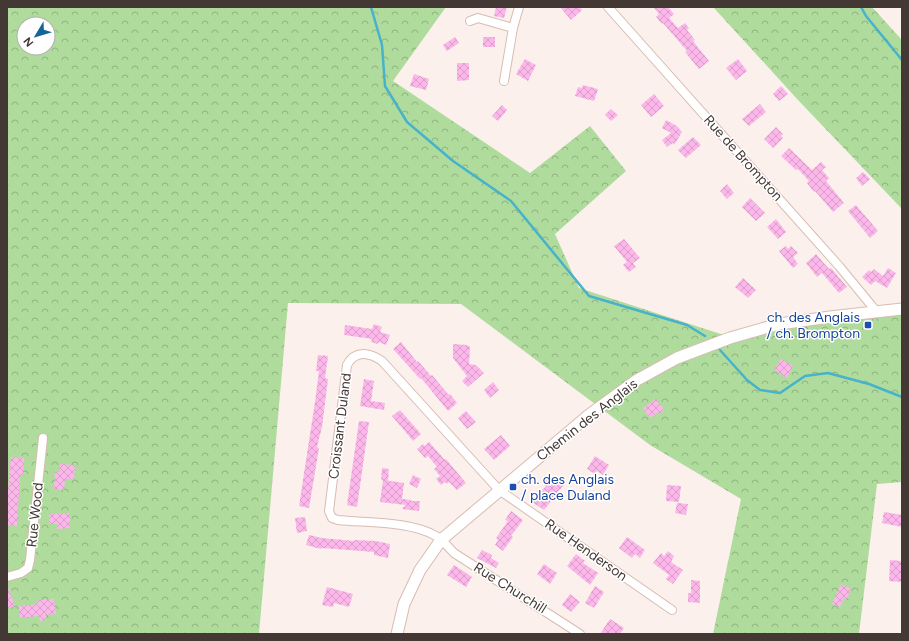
<svg xmlns="http://www.w3.org/2000/svg" width="909" height="641" font-family="Figtree,sans-serif">
  <style>
    .forest { fill: url(#forest-crowns); fill-rule: evenodd }
    .lines { fill: none; stroke-linecap: round; stroke-linejoin: round }
    .stream { stroke: #47b2ca; stroke-width: 2.5 }
    .building { fill: url(#building-cross-hatch) }
    .street-casing { stroke: #d7bcb1; stroke-width: 10 }
    .secondary-casing { stroke: #d7bcb1; stroke-width: 13 }
    .street { stroke: #fff; stroke-width: 8 }
    .secondary { stroke: #fff; stroke-width: 11 }
    .transit-dot { fill: #1a4fb4; stroke: #fff; stroke-width: 1.5 }
    .labels { text-anchor: middle; dominant-baseline: central; stroke-width: 3; stroke-linejoin: round; paint-order: stroke }
    .street-label { font-size: 14px; fill: #433834; stroke: #fff }
    .transit-label { font-size: 14px; fill: #164399; stroke: #fff; text-anchor: end }
  </style>
  <defs>
    <pattern id="forest-crowns" width="20" height="18" patternUnits="userSpaceOnUse"><rect width="20" height="18" fill="#afdc9d"/><path d="M2 6a3 3 0 1 1 6 0M12 15a3 3 0 1 1 6 0" fill="none" stroke="#90b381"/></pattern>
    <pattern id="building-cross-hatch" width="8" height="8" patternUnits="userSpaceOnUse"><rect width="8" height="8" fill="#fcb7ea"/><path d="M0 0l8 8M0 8l8-8" fill="none" stroke="#d99ec9"/></pattern>
  </defs>
  <rect width="100%" height="100%" fill="#fcf0ec"/>
  <!-- forest -->
  <g class="forest">
    <path d="M 7,7 L 446,7 L 393,81 L 530,173 L 590,126 L 626,171 L 555,234 L 579,288 L 733,338 L 868,315 L 902,312 L 902,482 L 877,484 L 859,634 L 713,634 L 741,499 L 650,445 L 461,304 L 288,303 L 259,634 L 7,634 ZM 24,24 L 48,24 L 48,48 L 24,48 Z"/>
    <polygon points="713,7 872,7 902,40 902,209 798,100"/>
  </g>
  <g class="lines">
    <!-- stream -->
    <g class="stream">
      <polyline points="371,7 382,45 385,86 407,122 453,161 511,201 589,296 687,325 705,336"/>
      <polyline points="861,7 866,16 902,60"/>
      <polyline points="720,350 747,380 760,390 780,393 805,376 828,373 869,384 902,397"/>
    </g>
  </g>
  <!-- building -->
  <g class="building">
    <polygon points="496,7 507,7 504,18 494,16"/>
    <polygon points="560,7 579,7 582,10 571,20"/>
    <polygon points="653,7 668,7 674,14 669,18 678,28 685,23 689,28 687,30 695,40 693,41 709,61 699,69 685,52 687,51 663,23 662,24 656,17 659,14"/>
    <polygon points="455,37 459,43 447,51 443,45"/>
    <rect x="483" y="37" width="12" height="10"/>
    <polygon points="525,59 536,65 528,81 516,74"/>
    <polygon points="738,59 747,71 736,80 726,68"/>
    <polygon points="457,63 469,63 469,80 457,81"/>
    <polygon points="414,74 429,79 426,90 410,86"/>
    <polygon points="583,85 598,89 594,101 575,96 578,87 582,88"/>
    <polygon points="781,86 788,94 779,101 773,94"/>
    <polygon points="654,94 664,106 651,117 641,105"/>
    <polygon points="760,104 766,112 749,126 742,119"/>
    <polygon points="502,105 507,110 498,121 492,116"/>
    <polygon points="611,109 618,115 611,121 605,115"/>
    <polygon points="666,120 677,126 682,132 674,145 673,143 667,147 662,140 671,133 662,128"/>
    <polygon points="776,127 783,134 781,136 783,138 773,148 764,139"/>
    <polygon points="693,137 701,145 686,158 678,150"/>
    <polygon points="789,148 812,170 821,162 826,167 822,170 829,178 826,181 844,203 833,212 815,191 814,192 807,183 809,181 798,169 796,170 781,156"/>
    <polygon points="863,172 870,179 862,186 856,178"/>
    <polygon points="727,184 734,193 727,199 720,191"/>
    <polygon points="750,198 765,213 756,221 742,207"/>
    <polygon points="856,205 878,231 870,238 848,211"/>
    <polygon points="776,219 786,232 778,239 767,227"/>
    <polygon points="624,239 640,258 633,263 636,267 629,272 623,265 627,262 614,246"/>
    <polygon points="786,246 788,249 791,246 798,253 793,257 798,264 793,268 779,251"/>
    <polygon points="816,254 829,269 831,268 847,287 839,293 822,273 817,277 806,263"/>
    <polygon points="888,268 896,273 887,288 875,281 871,285 862,277 869,270 871,272 874,269 883,276"/>
    <polygon points="743,278 756,290 748,298 735,287"/>
    <polygon points="374,324 382,327 380,332 390,335 386,345 379,342 378,344 371,342 372,339 344,335 345,325 372,329"/>
    <polygon points="401,342 417,362 418,361 431,376 432,375 449,395 450,394 457,403 448,411 421,378 420,379 393,349"/>
    <polygon points="453,344 467,345 470,347 469,364 476,365 484,373 468,387 462,381 467,376 453,358"/>
    <polygon points="318,355 328,356 325,378 328,379 322,427 317,447 319,448 309,508 299,506 315,402 319,371 316,371"/>
    <polygon points="781,359 793,366 787,378 774,370"/>
    <polygon points="364,379 374,381 371,401 385,403 384,410 360,406"/>
    <polygon points="493,382 499,390 490,398 484,390"/>
    <polygon points="656,399 664,410 659,414 658,412 650,418 643,408"/>
    <polygon points="400,410 421,434 413,441 392,416"/>
    <polygon points="466,411 476,422 467,429 458,418"/>
    <polygon points="359,421 369,422 357,507 347,505"/>
    <polygon points="501,435 510,446 494,460 484,449"/>
    <polygon points="429,442 445,460 446,459 466,483 457,490 449,482 447,484 445,482 441,485 436,479 440,476 434,469 437,467 428,456 425,458 417,449 423,444 425,446"/>
    <polygon points="595,456 609,465 603,475 597,471 595,474 587,469"/>
    <polygon points="11,457 24,458 23,475 20,475 17,526 7,525 7,503"/>
    <polygon points="60,464 75,465 74,479 65,479 64,490 54,489 55,472 60,472"/>
    <polygon points="382,468 389,469 388,481 385,480 404,483 402,499 412,500 411,501 420,501 419,511 402,509 406,505 380,502 383,480 381,480"/>
    <polygon points="413,475 421,479 417,488 409,484"/>
    <polygon points="549,477 556,484 560,479 565,484 551,499 552,500 544,510 532,502 546,486 543,482"/>
    <polygon points="667,485 681,486 679,502 666,501"/>
    <polygon points="677,503 688,504 686,515 675,513"/>
    <polygon points="511,511 523,520 511,536 513,537 503,551 495,545 498,540 496,538 508,521 505,520"/>
    <polygon points="884,512 902,515 902,527 882,523"/>
    <polygon points="70,513 70,528 57,529 57,524 49,524 49,514"/>
    <polygon points="305,517 307,531 297,533 295,518"/>
    <polygon points="309,535 322,538 354,541 354,540 376,541 390,544 388,558 374,555 374,552 322,548 321,549 306,545"/>
    <polygon points="627,537 645,550 640,558 635,554 632,558 619,548"/>
    <polygon points="482,550 492,555 491,558 499,563 496,568 477,558"/>
    <polygon points="668,551 674,556 671,562 683,570 673,584 666,579 669,575 653,563 661,553 664,556"/>
    <polygon points="576,554 585,561 583,563 598,573 590,585 567,566"/>
    <polygon points="890,560 901,561 901,582 889,581"/>
    <polygon points="544,564 557,573 550,584 537,574"/>
    <polygon points="454,565 472,577 466,587 447,575"/>
    <polygon points="691,580 700,581 700,603 688,602 688,593 691,593"/>
    <polygon points="841,584 851,589 847,599 844,598 840,607 832,604"/>
    <polygon points="7,585 15,606 7,609"/>
    <polygon points="595,586 604,592 594,608 585,603"/>
    <polygon points="327,587 353,594 349,607 334,603 333,607 322,605"/>
    <polygon points="570,594 580,602 571,612 562,605"/>
    <polygon points="54,599 56,614 46,615 46,620 40,621 39,616 20,618 19,606 39,604 38,600"/>
    <polygon points="610,619 624,628 620,634 600,634"/>
  </g>
  <g class="lines">
    <defs>
      <g id="street">
        <polyline points="608,7 839,266 876,311"/>
        <polyline points="470,21 478,18 513,28"/>
        <polyline points="504,81 513,28 519,7"/>
        <polyline points="7,577 21,573 28,568 30,560 43,438"/>
        <path d="M 580,634 L 454,553 C 448,547 443,540 436,536 C 411,521 367,523 338,520 L 332,518 L 329,511 L 347,365 C 355,350 369,352 382,361 L 499,490 L 672,610"/>
      </g>
      <polyline id="secondary" points="397,634 404,604 420,570 441,540 589,415 637,380 677,358 730,338 779,324 830,317 902,309"/>
    </defs>
    <!-- street casing -->
    <use href="#street" class="street-casing"/>
    <!-- secondary casing -->
    <use href="#secondary" class="secondary-casing"/>
    <!-- street -->
    <use href="#street" class="street"/>
    <!-- secondary -->
    <use href="#secondary" class="secondary"/>
  </g>
  <!-- markers -->
  <g class="transit-dot">
    <rect x="864" y="321" width="8" height="8" rx="2"/>
    <rect x="509" y="483" width="8" height="8" rx="2"/>
  </g>
  <g class="labels">
    <!-- street labels -->
    <g class="street-label">
      <text transform="translate(743 158) rotate(48)">Rue de Brompton</text>
      <text transform="translate(587 420) rotate(-38)">Chemin des Anglais</text>
      <text transform="translate(340 426) rotate(-83)">Croissant Duland</text>
      <text transform="translate(35 515) rotate(-84)">Rue Wood</text>
      <text transform="translate(586 550) rotate(35)">Rue Henderson</text>
      <text transform="translate(510 588) rotate(32)">Rue Churchill</text>
    </g>
    <!-- transit labels -->
    <g class="transit-label">
      <text x="860" y="317">ch. des Anglais<tspan x="860" dy="16">/ ch. Brompton</tspan></text>
      <text x="521" y="479" text-anchor="start">ch. des Anglais<tspan x="521" dy="16">/ place Duland</tspan></text>
    </g>
  </g>
  <!-- border -->
  <rect width="909" height="641" fill="none" stroke="#433834" stroke-width="16"/>
  <!-- north arrow -->
  <g transform="translate(36 36) rotate(232)"><circle r="19" fill="#ffffff" stroke="#b4afae"/>
  <path d="M0-3L7 15L0 10L-7 15Z" fill="#126798"/>
  <text y="-6" font-size="11" font-weight="bold" text-anchor="middle" fill="#433834">N</text>
  </g>
</svg>
